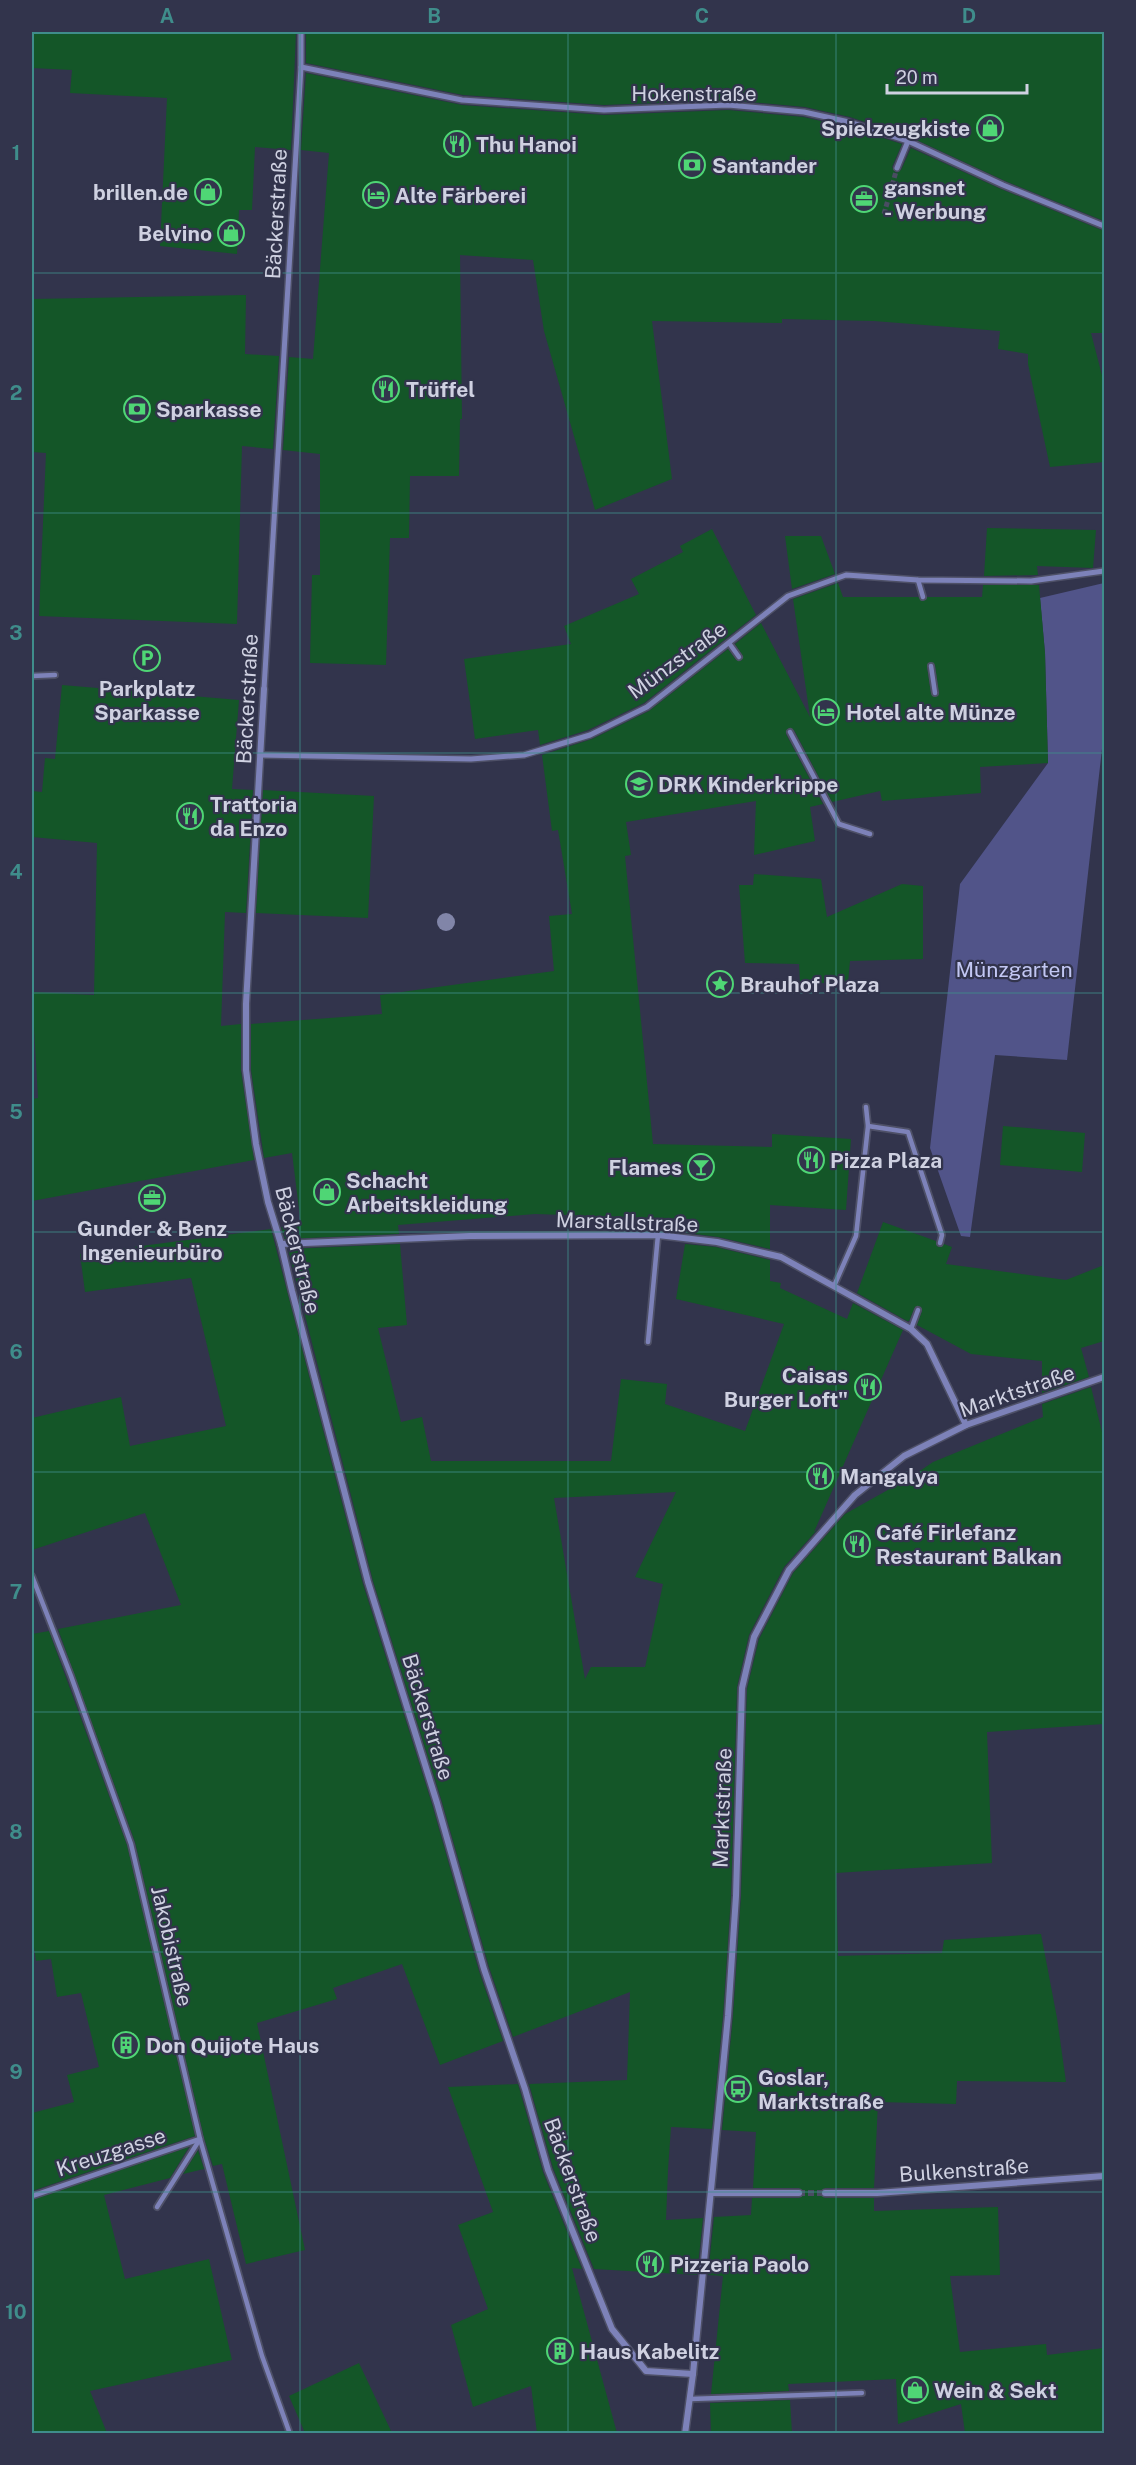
<svg xmlns="http://www.w3.org/2000/svg" width="1136" height="2465" font-family="'Public Sans',sans-serif">
  <style>
    .green { fill: #515489 }
    .building { fill: #145628; fill-rule: evenodd }
    .lines { fill: none; stroke-linecap: round; stroke-linejoin: round }
    .pedestrian-tunnel { stroke: #4a4c62; stroke-width: 5; stroke-dasharray: 5 2.5; stroke-linecap: butt }
    .minor-tunnel { stroke: #4a4c62; stroke-width: 6; stroke-dasharray: 6 3; stroke-linecap: butt }
    .service-casing { stroke: #4e5067; stroke-width: 8 }
    .pedestrian-casing { stroke: #4e5067; stroke-width: 8 }
    .minor-casing { stroke: #4e5067; stroke-width: 9 }
    .service { stroke: #7d82b9; stroke-width: 4.5 }
    .pedestrian { stroke: #7d82b9; stroke-width: 5 }
    .minor { stroke: #7d82b9; stroke-width: 6 }
    .tree { fill: #8185a8 }
    .grid { fill: none; stroke: #3f8d8b; stroke-width: 1.5; stroke-opacity: 0.55 }
    .labels { text-anchor: middle; dominant-baseline: central; stroke-width: 4.5; stroke-linejoin: round; paint-order: stroke }
    .street-label { font-size: 21px; fill: #cfd1e1; stroke: #32344c }
    .poi-label { font-size: 21px; font-weight: bold; fill: #cfd1e1; stroke: #32344c; text-anchor: start }
    .park-label { font-size: 21px; fill: #c2c7f3; stroke: #32344c }
    .neatline { fill: none; stroke: #3f8d8b; stroke-width: 2 }
    .grid-label { font-size: 20px; text-anchor: middle; font-weight: bold; fill: #3f8d8b }
  </style>
  <rect width="100%" height="100%" fill="#32344c"/>
  <!-- green -->
  <polygon class="green" points="1104,583 1104,731 1067,1060 995,1055 970,1237 961,1236 930,1148 960,884 1048,763 1045,653 1040,598"/>
  <!-- building -->
  <g class="building">
    <polygon points="32,32 296,32 291,150 255,147 252,210 239,210 237,254 160,246 167,98 70,93 72,70 32,68"/>
    <polygon points="306,32 1104,32 1104,221 1005,181 910,137 850,117 805,107 728,100 604,105 463,95 306,63"/>
    <polygon points="306,73 462,105 604,115 728,110 803,117 848,127 902,144 892,167 896,173 901,170 911,148 1001,189 1104,231 1104,333 1091,333 1104,383 1104,462 1050,467 1028,364 1028,354 998,349 1000,331 874,321 782,319 782,323 652,321 672,479 595,510 544,331 533,260 460,255 462,419 460,419 459,476 410,476 409,538 390,538 386,665 310,663 312,575 320,575 320,454 283,450 289,357 313,359 329,153 301,150"/>
    <polygon points="246,295 245,354 279,356 273,449 242,446 237,624 39,616 46,453 32,452 32,299"/>
    <polygon points="987,528 1096,530 1093,568 1037,566 1038,575 984,576"/>
    <polygon points="712,529 756,615 644,703 588,730 540,745 538,730 475,739 464,659 571,644 564,626 639,594 631,579 683,552 680,546"/>
    <polygon points="785,536 821,536 835,574 792,589"/>
    <path d="M 838,583 L 843,597 L 918,597 L 923,601 L 927,597 L 982,597 L 983,585 L 1039,585 L 1045,653 L 1048,763 L 980,767 L 981,793 L 882,801 L 880,791 L 832,802 L 794,730 L 790,728 L 786,730 L 786,734 L 823,804 L 810,807 L 815,841 L 754,855 L 756,801 L 626,822 L 631,855 L 625,856 L 653,1144 L 772,1147 L 772,1134 L 851,1139 L 846,1210 L 770,1205 L 770,1249 L 718,1237 L 687,1233 L 690,1219 L 535,1214 L 398,1225 L 399,1234 L 285,1239 L 281,1227 L 301,1225 L 292,1153 L 264,1158 L 251,1070 L 251,1024 L 382,1014 L 380,995 L 554,971 L 549,916 L 572,914 L 558,830 L 552,831 L 542,755 L 592,739 L 649,711 L 728,649 L 736,660 L 741,661 L 743,656 L 735,644 L 761,623 L 810,717 L 793,599 ZM 930,662 L 935,665 L 939,693 L 936,697 L 931,694 L 927,666 Z"/>
    <polygon points="62,685 239,700 232,789 253,790 246,913 225,912 221,1026 241,1024 241,1071 254,1160 32,1201 32,1099 38,1098 32,992 94,995 97,843 32,837 32,791 42,792 45,758 55,759"/>
    <polygon points="263,790 374,796 368,918 256,913"/>
    <polygon points="754,874 821,879 827,917 902,884 923,886 923,959 850,961 848,982 800,984 799,964 745,963 739,885 753,885"/>
    <polygon points="1003,1126 1085,1133 1082,1172 1000,1165"/>
    <polygon points="883,1222 936,1241 938,1247 944,1244 952,1247 946,1264 1066,1280 1104,1265 1104,1341 1081,1348 1089,1377 1042,1393 1042,1361 971,1354 917,1325 922,1311 920,1306 915,1307 909,1321 907,1321 857,1293"/>
    <polygon points="271,1229 363,1584 432,1804 479,1971 503,2041 440,2065 402,1964 333,1988 337,1999 257,2023 305,2250 246,2264 222,2164 213,2166 204,2138 135,1842 58,1629 181,1605 145,1513 32,1550 32,1418 121,1397 130,1446 226,1426 191,1278 85,1292 80,1254"/>
    <path d="M 400,1244 L 407,1325 L 378,1328 L 401,1422 L 422,1417 L 431,1461 L 611,1461 L 621,1379 L 667,1384 L 665,1404 L 745,1431 L 784,1324 L 676,1299 L 685,1244 L 716,1247 L 770,1260 L 770,1281 L 781,1283 L 780,1288 L 847,1319 L 853,1303 L 903,1330 L 814,1532 L 818,1529 L 784,1567 L 749,1635 L 737,1687 L 731,1896 L 723,2016 L 712,2129 L 671,2127 L 668,2170 L 666,2220 L 703,2218 L 697,2275 L 594,2269 L 553,2168 L 529,2084 L 627,2080 L 630,1992 L 513,2037 L 489,1967 L 442,1802 L 373,1581 L 288,1249 ZM 676,1492 L 635,1577 L 663,1584 L 645,1667 L 591,1667 L 585,1679 L 554,1498 Z"/>
    <polygon points="1091,1387 1104,1440 1104,1724 987,1732 992,1863 836,1873 838,1956 942,1953 944,1940 1041,1934 1057,2018 1066,2082 957,2081 956,2104 878,2102 874,2188 825,2188 820,2194 825,2198 874,2198 874,2211 998,2207 1000,2275 950,2276 960,2352 1046,2344 1047,2355 1104,2348 1104,2433 965,2433 961,2404 898,2424 896,2379 788,2384 789,2391 711,2394 723,2276 708,2275 714,2217 751,2215 752,2198 799,2198 804,2194 799,2188 753,2188 756,2132 722,2130 733,2016 741,1896 747,1689 759,1639 793,1573 845,1514 911,1477 933,1462 1043,1417 1042,1404"/>
    <polygon points="49,1631 127,1845 195,2136 32,2191 32,2113 74,2102 67,2075 99,2067 81,1993 57,1997 51,1959 36,1961 32,1933 32,1634"/>
    <polygon points="518,2084 543,2172 582,2269 572,2268 617,2433 537,2433 531,2386 473,2407 451,2325 488,2309 458,2225 493,2212 448,2087"/>
    <polygon points="189,2147 170,2178 104,2195 125,2279 209,2259 232,2360 90,2391 107,2433 32,2433 32,2200"/>
    <polygon points="198,2150 204,2169 183,2174"/>
    <polygon points="359,2363 392,2433 305,2433 289,2396"/>
    <polygon points="790,2400 792,2433 711,2433 710,2403"/>
  </g>
  <g class="lines">
    <!-- pedestrian-tunnel -->
    <polyline class="pedestrian-tunnel" points="884,214 897,168"/>
    <!-- minor-tunnel -->
    <polyline class="minor-tunnel" points="799,2193 825,2193"/>
    <defs>
      <g id="service">
        <polyline points="918,580 923,597"/>
        <polyline points="729,643 739,657"/>
        <polyline points="931,666 935,693"/>
        <polyline points="32,676 55,675"/>
        <polyline points="790,732 839,824 870,834"/>
        <polyline points="868,1126 908,1132 942,1235 940,1243"/>
        <polyline points="834,1286 856,1236 868,1126 866,1107"/>
        <polyline points="911,1329 918,1310"/>
        <polyline points="648,1342 658,1235"/>
        <polyline points="32,1576 71,1676 131,1844 200,2139 262,2356 290,2434"/>
        <polyline points="32,2196 200,2139"/>
        <polyline points="157,2207 200,2139"/>
        <polyline points="690,2399 862,2393"/>
      </g>
      <g id="pedestrian">
        <polyline points="301,67 462,100 604,110 728,105 804,112 849,122 908,141 1003,185 1104,226"/>
        <polyline points="897,168 908,141"/>
        <polyline points="264,689 301,67 301,32"/>
        <polyline points="260,755 471,759 524,755 590,735 647,707 788,596 846,575 918,580 1031,581 1104,571"/>
      </g>
      <g id="minor">
        <polyline points="264,689 246,1004 246,1070 256,1144 268,1202 281,1244 292,1291 368,1582 437,1803 484,1969 525,2089 548,2170 612,2329 646,2371 693,2374"/>
        <polyline points="281,1244 470,1236 658,1235 717,1242 781,1257 911,1329 927,1344 966,1425"/>
        <polyline points="711,2193 799,2193"/>
        <polyline points="825,2193 877,2193 1104,2176"/>
        <polyline points="685,2434 693,2374 728,2016 736,1896 742,1688 754,1637 789,1570 855,1495 904,1456 966,1425 1104,1377"/>
      </g>
    </defs>
    <!-- service casing -->
    <use href="#service" class="service-casing"/>
    <!-- pedestrian casing -->
    <use href="#pedestrian" class="pedestrian-casing"/>
    <!-- minor casing -->
    <use href="#minor" class="minor-casing"/>
    <!-- service -->
    <use href="#service" class="service"/>
    <!-- pedestrian -->
    <use href="#pedestrian" class="pedestrian"/>
    <!-- minor -->
    <use href="#minor" class="minor"/>
  </g>
  <!-- trees -->
  <circle class="tree" cx="446" cy="922" r="9"/>
  <!-- grid -->
  <path class="grid" d="M 300,32 L 300,2434M 568,32 L 568,2434M 836,32 L 836,2434M 32,273 L 1104,273M 32,513 L 1104,513M 32,753 L 1104,753M 32,993 L 1104,993M 32,1232 L 1104,1232M 32,1472 L 1104,1472M 32,1712 L 1104,1712M 32,1952 L 1104,1952M 32,2192 L 1104,2192"/>
  <!-- icons -->
  <defs>
    <symbol id="shop-ring" viewBox="-11 -11 22 22"><circle r="9.5" fill="#32344c" stroke="#4fd675" stroke-width="1.5"/><path d="M-5-2.5h2.3a2.7 3.5 0 0 1 5.4 0H5L5.5 6h-11ZM-1.5-2.5h3a1.5 2.3 0 0 0-3 0Z" fill="#4fd675"/></symbol>
    <symbol id="restaurant-ring" viewBox="-11 -11 22 22"><circle r="9.5" fill="#32344c" stroke="#4fd675" stroke-width="1.5"/><path d="M-5-6h1v4h1v-4h1v4h1v-4h1v5L-1.5 .5V6h-2V.5L-5-1ZM5-6V6H3V1.5H1.5Q1.5-4 5-6Z" fill="#4fd675"/></symbol>
    <symbol id="bank-ring" viewBox="-11 -11 22 22"><circle r="9.5" fill="#32344c" stroke="#4fd675" stroke-width="1.5"/><path d="M-6-4H6V4H-6ZM0-2.3a2.3 2.3 0 1 0 0 4.6a2.3 2.3 0 1 0 0-4.6Z" fill="#4fd675"/></symbol>
    <symbol id="hotel-ring" viewBox="-11 -11 22 22"><circle r="9.5" fill="#32344c" stroke="#4fd675" stroke-width="1.5"/><path d="M-6-4.5h1.5V1H6V5H4.5V3h-9V5H-6ZM-4 0a1.8 1.8 0 1 1 3.6 0ZM.5 0V-2.5h3Q6-2.5 6 0Z" fill="#4fd675"/></symbol>
    <symbol id="office-ring" viewBox="-11 -11 22 22"><circle r="9.5" fill="#32344c" stroke="#4fd675" stroke-width="1.5"/><path d="M-6-3h4V-5.5h4V-3h4V5H-6ZM-1-4.5V-3h2v-1.5ZM-6 0V1H6V0Z" fill="#4fd675"/></symbol>
    <symbol id="parking-ring" viewBox="-11 -11 22 22"><circle r="9.5" fill="#32344c" stroke="#4fd675" stroke-width="1.5"/><path d="M-3.5-5.5H1a3.5 3.5 0 0 1 0 7H-1V5.5H-3.5ZM-1-3.4V-.6H.8a1.4 1.4 0 0 0 0-2.8Z" fill="#4fd675"/></symbol>
    <symbol id="school-ring" viewBox="-11 -11 22 22"><circle r="9.5" fill="#32344c" stroke="#4fd675" stroke-width="1.5"/><path d="M0-5L7-2L0 1L-7-2ZM-4 1L0 2.5L4 1V4Q0 6-4 4Z" fill="#4fd675"/></symbol>
    <symbol id="sight-ring" viewBox="-11 -11 22 22"><circle r="9.5" fill="#32344c" stroke="#4fd675" stroke-width="1.5"/><path d="M0-6L1.8-2.2L6-1.7L2.9 1.2L3.7 5.4L0 3.3L-3.7 5.4L-2.9 1.2L-6-1.7L-1.8-2.2Z" fill="#4fd675"/></symbol>
    <symbol id="bar-ring" viewBox="-11 -11 22 22"><circle r="9.5" fill="#32344c" stroke="#4fd675" stroke-width="1.5"/><path d="M-6-5H6L.8 .8V4.5H3.5V6h-7V4.5H-.8V.8Z" fill="#4fd675"/></symbol>
    <symbol id="building-ring" viewBox="-11 -11 22 22"><circle r="9.5" fill="#32344c" stroke="#4fd675" stroke-width="1.5"/><path d="M-4-6H4V6H1V3H-1V6H-4ZM-2.5-4.3h1.7v1.8h-1.7ZM.8-4.3h1.7v1.8H.8ZM-2.5-1h1.7V.8h-1.7ZM.8-1h1.7V.8H.8Z" fill="#4fd675"/></symbol>
    <symbol id="bus-ring" viewBox="-11 -11 22 22"><circle r="9.5" fill="#32344c" stroke="#4fd675" stroke-width="1.5"/><path d="M-5-6H5V4H4V6H2V4H-2V6H-4V4H-5ZM-3.5-4V0h7V-4ZM-3.5 1.2v1.5H-2V1.2ZM2 1.2v1.5H3.5V1.2Z" fill="#4fd675"/></symbol>
  </defs>
  <g fill-rule="evenodd">
    <use href="#shop-ring" x="975" y="113" width="30" height="30"/>
    <use href="#restaurant-ring" x="442" y="129" width="30" height="30"/>
    <use href="#bank-ring" x="677" y="150" width="30" height="30"/>
    <use href="#shop-ring" x="193" y="177" width="30" height="30"/>
    <use href="#hotel-ring" x="361" y="180" width="30" height="30"/>
    <use href="#office-ring" x="849" y="184" width="30" height="30"/>
    <use href="#shop-ring" x="216" y="218" width="30" height="30"/>
    <use href="#restaurant-ring" x="371" y="374" width="30" height="30"/>
    <use href="#bank-ring" x="122" y="394" width="30" height="30"/>
    <use href="#parking-ring" x="132" y="643" width="30" height="30"/>
    <use href="#hotel-ring" x="811" y="697" width="30" height="30"/>
    <use href="#school-ring" x="624" y="769" width="30" height="30"/>
    <use href="#restaurant-ring" x="175" y="801" width="30" height="30"/>
    <use href="#sight-ring" x="705" y="969" width="30" height="30"/>
    <use href="#restaurant-ring" x="796" y="1145" width="30" height="30"/>
    <use href="#bar-ring" x="686" y="1152" width="30" height="30"/>
    <use href="#shop-ring" x="312" y="1177" width="30" height="30"/>
    <use href="#office-ring" x="137" y="1183" width="30" height="30"/>
    <use href="#restaurant-ring" x="853" y="1372" width="30" height="30"/>
    <use href="#restaurant-ring" x="805" y="1461" width="30" height="30"/>
    <use href="#restaurant-ring" x="842" y="1529" width="30" height="30"/>
    <use href="#building-ring" x="111" y="2030" width="30" height="30"/>
    <use href="#bus-ring" x="723" y="2074" width="30" height="30"/>
    <use href="#restaurant-ring" x="635" y="2249" width="30" height="30"/>
    <use href="#building-ring" x="545" y="2336" width="30" height="30"/>
    <use href="#shop-ring" x="900" y="2375" width="30" height="30"/>
  </g>
  <g class="labels">
    <!-- street labels -->
    <g class="street-label">
      <text x="694" y="93">Hokenstraße</text>
      <text transform="translate(276 214) rotate(-87)">Bäckerstraße</text>
      <text transform="translate(677 660) rotate(-36)">Münzstraße</text>
      <text transform="translate(247 699) rotate(-87)">Bäckerstraße</text>
      <text transform="translate(627 1222) rotate(2)">Marstallstraße</text>
      <text transform="translate(298 1250) rotate(76)">Bäckerstraße</text>
      <text transform="translate(1017 1391) rotate(-19)">Marktstraße</text>
      <text transform="translate(428 1717) rotate(73)">Bäckerstraße</text>
      <text transform="translate(722 1808) rotate(-88)">Marktstraße</text>
      <text transform="translate(172 1946) rotate(77)">Jakobistraße</text>
      <text transform="translate(111 2152) rotate(-18)">Kreuzgasse</text>
      <text transform="translate(964 2170) rotate(-4)">Bulkenstraße</text>
      <text transform="translate(573 2180) rotate(70)">Bäckerstraße</text>
    </g>
    <!-- poi labels -->
    <g class="poi-label">
      <text x="970" y="128" text-anchor="end">Spielzeugkiste</text>
      <text x="476" y="144">Thu Hanoi</text>
      <text x="712" y="165">Santander</text>
      <text x="884" y="187">gansnet<tspan x="884" dy="24">- Werbung</tspan></text>
      <text x="188" y="192" text-anchor="end">brillen.de</text>
      <text x="395" y="195">Alte Färberei</text>
      <text x="212" y="233" text-anchor="end">Belvino</text>
      <text x="406" y="389">Trüffel</text>
      <text x="156" y="409">Sparkasse</text>
      <text x="147" y="688" text-anchor="middle">Parkplatz<tspan x="147" dy="24">Sparkasse</tspan></text>
      <text x="846" y="712">Hotel alte Münze</text>
      <text x="658" y="784">DRK Kinderkrippe</text>
      <text x="210" y="804">Trattoria<tspan x="210" dy="24">da Enzo</tspan></text>
      <text x="740" y="984">Brauhof Plaza</text>
      <text x="830" y="1160">Pizza Plaza</text>
      <text x="682" y="1167" text-anchor="end">Flames</text>
      <text x="346" y="1180">Schacht<tspan x="346" dy="24">Arbeitskleidung</tspan></text>
      <text x="152" y="1228" text-anchor="middle">Gunder &amp; Benz<tspan x="152" dy="24">Ingenieurbüro</tspan></text>
      <text x="848" y="1375" text-anchor="end">Caisas<tspan x="848" dy="24">Burger Loft"</tspan></text>
      <text x="840" y="1476">Mangalya</text>
      <text x="876" y="1532">Café Firlefanz<tspan x="876" dy="24">Restaurant Balkan</tspan></text>
      <text x="146" y="2045">Don Quijote Haus</text>
      <text x="758" y="2077">Goslar,<tspan x="758" dy="24">Marktstraße</tspan></text>
      <text x="670" y="2264">Pizzeria Paolo</text>
      <text x="580" y="2351">Haus Kabelitz</text>
      <text x="934" y="2390">Wein &amp; Sekt</text>
    </g>
    <!-- park labels -->
    <g class="park-label">
      <text x="1014" y="969">Münzgarten</text>
    </g>
  </g>
  <!-- border -->
  <rect width="1136" height="2465" fill="none" stroke="#32344c" stroke-width="66"/>
  <!-- scale -->
  <path d="M887 84v9h140v-9" fill="none" stroke="#cfd1e1" stroke-width="3"/>
  <text x="896" y="84" font-size="18" fill="#cfd1e1" stroke="#32344c" stroke-width="4.5" paint-order="stroke">20 m</text>
  <rect x="33" y="33" width="1070" height="2399" class="neatline"/>
  <g class="grid-label">
    <text x="167" y="23">A</text>
    <text x="434" y="23">B</text>
    <text x="702" y="23">C</text>
    <text x="969" y="23">D</text>
    <text x="16" y="160">1</text>
    <text x="16" y="400">2</text>
    <text x="16" y="640">3</text>
    <text x="16" y="879">4</text>
    <text x="16" y="1119">5</text>
    <text x="16" y="1359">6</text>
    <text x="16" y="1599">7</text>
    <text x="16" y="1839">8</text>
    <text x="16" y="2079">9</text>
    <text x="16" y="2319">10</text>
  </g>
</svg>
